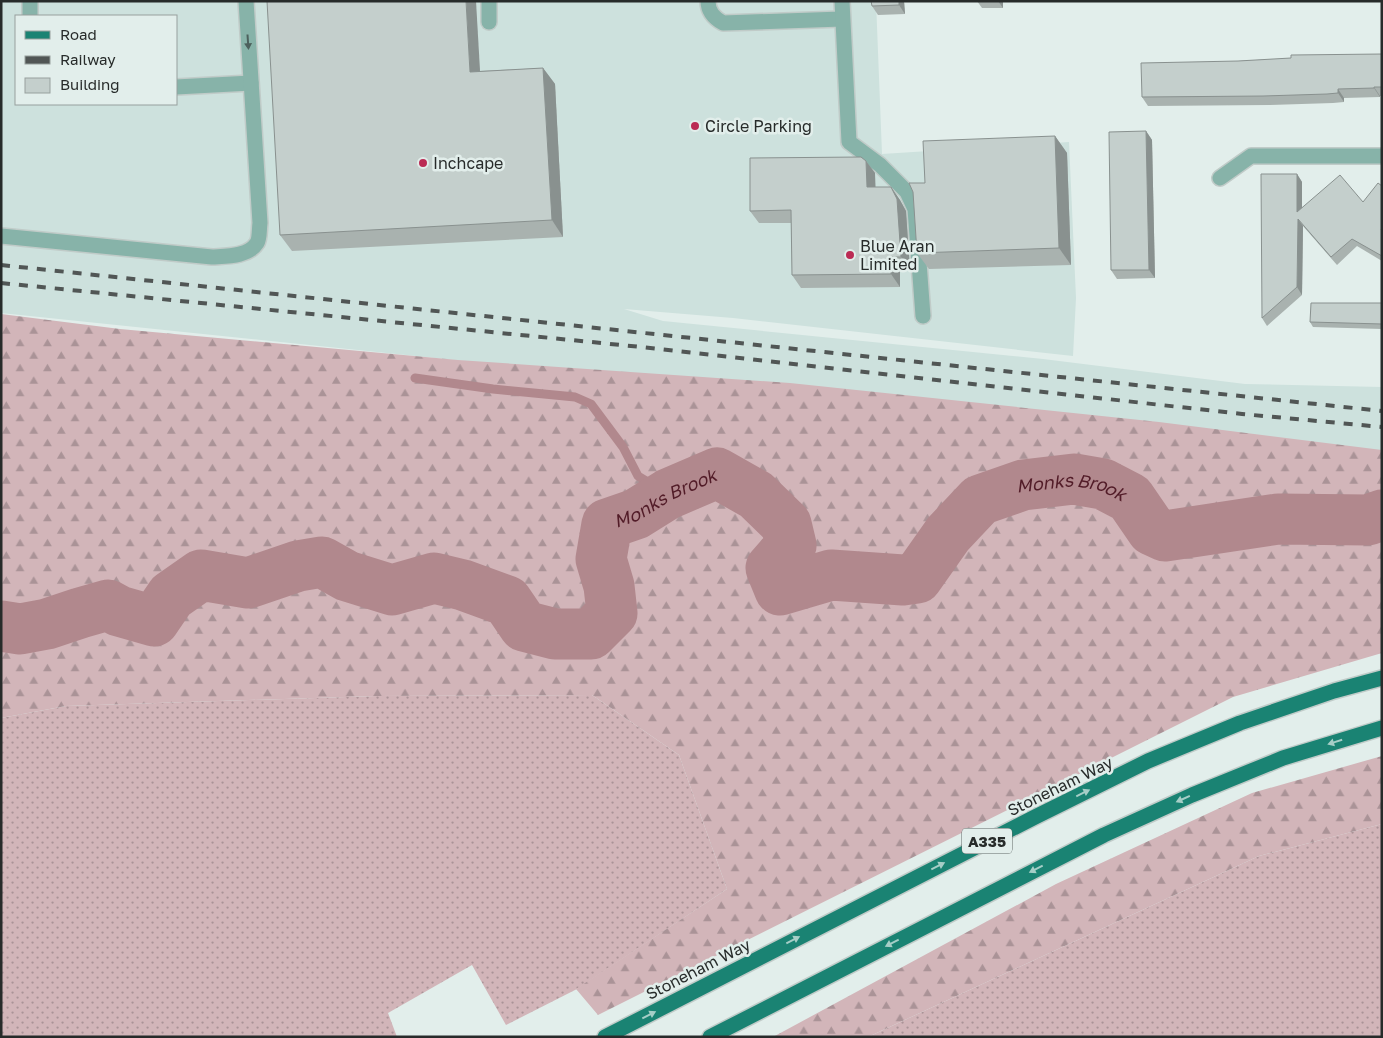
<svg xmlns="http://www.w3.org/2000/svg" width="1383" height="1038" font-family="'Golos Text',sans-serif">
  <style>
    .built { fill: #cde1dd; fill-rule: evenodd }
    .grass { fill: url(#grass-dots) }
    .forest { fill: url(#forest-firs) }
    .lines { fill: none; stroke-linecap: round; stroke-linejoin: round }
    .stream { stroke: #b1888d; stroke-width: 9 }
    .river { stroke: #b1888d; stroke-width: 51 }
    .service-casing { stroke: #c0cbc8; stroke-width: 18 }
    .minor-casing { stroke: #c0cbc8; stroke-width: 18 }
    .primary-casing { stroke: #c0cbc8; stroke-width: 18 }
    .service { stroke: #87b3a9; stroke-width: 15 }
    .minor { stroke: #87b3a9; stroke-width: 15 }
    .primary { stroke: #1a8373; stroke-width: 15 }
    .rail { stroke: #515655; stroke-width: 4; stroke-dasharray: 9 9; stroke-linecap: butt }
    .wall { fill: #a9b2af }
    .shaded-wall { fill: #89918f }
    .building { fill: #c4cfcc; stroke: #89918f }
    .oneway { fill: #4d615d }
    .oneway2 { fill: #a6cec7 }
    .poi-dot { fill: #bb2b54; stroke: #e2eeeb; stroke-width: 2 }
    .labels { text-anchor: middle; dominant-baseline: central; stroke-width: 5; stroke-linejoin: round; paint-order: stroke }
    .shield { fill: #e2eeeb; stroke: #5f6664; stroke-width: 1 }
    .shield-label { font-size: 15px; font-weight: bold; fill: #272b2a }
    .poi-label { font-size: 16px; fill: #272b2a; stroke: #e2eeeb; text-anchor: start }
    .street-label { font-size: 16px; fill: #272b2a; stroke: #e2eeeb }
    .water-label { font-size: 18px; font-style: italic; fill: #521c28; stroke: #e2eeeb }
  </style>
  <defs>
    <pattern id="grass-dots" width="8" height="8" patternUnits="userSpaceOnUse" patternTransform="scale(1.25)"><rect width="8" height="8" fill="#d2b5b9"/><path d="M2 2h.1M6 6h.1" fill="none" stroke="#aa9397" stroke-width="1.8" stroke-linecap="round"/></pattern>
    <pattern id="forest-firs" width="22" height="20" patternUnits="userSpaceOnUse" patternTransform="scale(1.25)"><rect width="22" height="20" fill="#d2b5b9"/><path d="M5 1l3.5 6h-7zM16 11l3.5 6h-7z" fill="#aa9397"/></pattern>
  </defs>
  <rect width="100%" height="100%" fill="#e2eeeb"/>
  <!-- built -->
  <path class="built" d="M 1,1 L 876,1 L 882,154 L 1069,142 L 1076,298 L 1073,356 L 733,318 L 624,309 L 663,321 L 1043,359 L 1245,384 L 1382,387 L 1382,456 L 1,313 ZM 16,16 L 176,16 L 176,104 L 16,104 Z"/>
  <!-- grass -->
  <g class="grass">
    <polygon points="592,695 679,755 727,889 577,989 506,1025 472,965 388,1013 397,1037 1,1037 1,718 66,706 376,696"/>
    <polygon points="1382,824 1382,1037 868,1037 1259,856"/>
  </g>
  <!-- forest -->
  <g class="forest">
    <polygon points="1,314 120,329 458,360 790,383 1159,422 1382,450 1382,653 1233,697 598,1015 576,989 727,889 679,755 592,695 376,696 66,706 1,718"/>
    <polygon points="1382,756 1382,824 1259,856 868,1037 773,1037 1056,884 1252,793"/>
  </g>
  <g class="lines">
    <!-- stream -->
    <polyline class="stream" points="415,378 493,389 575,397 591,404 623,447 638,476 668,494"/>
    <!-- river -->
    <path class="river" id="s1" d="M 1,626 L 20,629 L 47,624 L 80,613 L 108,605 L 119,611 L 154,621 L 171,596 L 201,575 L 248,583 L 298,566 L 322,562 L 347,576 L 392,590 L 434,578 L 463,585 L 507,601 L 524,626 L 555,634 L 591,634 L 612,613 L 609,586 L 601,559 L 607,524 L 636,514 L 668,494 L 717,473 L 756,495 L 786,524 L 791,545 L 771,568 L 780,590 L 831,575 L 903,580 L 917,578 L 948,534 L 980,500 L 1023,485 L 1074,479 L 1103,484 L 1130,498 L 1152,530 L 1165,536 L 1278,519 L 1368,520 L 1382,515"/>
    <defs>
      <g id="service">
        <polyline points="30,1 30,16"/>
        <polyline points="489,1 489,22"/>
        <path d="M 708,1 C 708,12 714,18 723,23 L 842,19"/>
        <polyline points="842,1 849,142 880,165 907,192 915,209 923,316"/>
        <polyline points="176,87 251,83"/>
        <path d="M 1,236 L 212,257 C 226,256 248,257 257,243 C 260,238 259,229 260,223 L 246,1"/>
      </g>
      <polyline id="minor" points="1220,178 1251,156 1382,156"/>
      <g id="primary">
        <polyline points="605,1037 1035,817 1148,761 1240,723 1334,691 1382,678"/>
        <polyline points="710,1037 1104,835 1192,795 1283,758 1382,728"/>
      </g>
    </defs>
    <!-- service casing -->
    <use href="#service" class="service-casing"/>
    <!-- minor casing -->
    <use href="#minor" class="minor-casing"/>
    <!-- primary casing -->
    <use href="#primary" class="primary-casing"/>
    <!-- service -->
    <use href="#service" class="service"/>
    <!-- minor -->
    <use href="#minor" class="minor"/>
    <!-- primary -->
    <use href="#primary" class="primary"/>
    <!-- rail -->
    <g class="rail">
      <polyline points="1,265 1382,411"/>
      <polyline points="1,283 641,347 1242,414 1382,427"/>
    </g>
  </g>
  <!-- wall -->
  <g class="wall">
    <polygon points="904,1 905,14 878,15 872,6"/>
    <polygon points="977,1 1003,1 1003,8 982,8"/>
    <polygon points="1382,54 1382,96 1380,96 1380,97 1344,98 1344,102 1333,103 1269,105 1148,106 1142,97 1238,61"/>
    <polygon points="543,68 555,84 563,237 292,251 280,235 480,71"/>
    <polygon points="1146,131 1152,140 1155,278 1117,279 1111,270"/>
    <polygon points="1055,136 1067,153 1071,265 929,269 917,253 925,183"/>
    <polygon points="866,161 875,173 875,187 891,187 900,200 906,211 910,270 900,270 900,287 801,288 792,275 791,223 759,223 750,211"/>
    <polygon points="1297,174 1302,182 1302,207 1363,202 1382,186 1382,261 1357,246 1337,265 1303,226 1302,295 1267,326 1262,318"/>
    <polygon points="1382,303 1382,329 1313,327 1310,322"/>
  </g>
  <!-- shaded-wall -->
  <g class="shaded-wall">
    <polygon points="466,1 476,1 481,88 470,72"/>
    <polygon points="899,1 904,1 905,14 899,5"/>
    <polygon points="998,1 1003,1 1003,8"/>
    <polygon points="543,68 555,84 563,237 552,220"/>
    <polygon points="1374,87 1380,96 1380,97 1374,88"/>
    <polygon points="1338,89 1344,98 1344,102 1338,93"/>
    <polygon points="1146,131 1152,140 1155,278 1149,270"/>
    <polygon points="1055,136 1067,153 1071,265 1059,248"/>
    <polygon points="866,161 875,173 876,200 867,187"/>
    <polygon points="1297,174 1302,182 1302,220 1297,212"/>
    <polygon points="891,187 900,200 906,211 910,270 901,257"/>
    <polygon points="1298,219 1303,226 1302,295 1297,287"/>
    <polygon points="891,257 900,270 900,287 891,274"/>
  </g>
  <!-- building -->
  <g class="building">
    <polygon points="267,1 466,1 470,72 543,68 552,220 280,235"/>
    <polygon points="871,1 899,1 899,5 872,6"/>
    <polygon points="1382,54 1382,87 1374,87 1374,88 1338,89 1338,93 1327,94 1263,96 1142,97 1141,63 1238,61 1291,58 1291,55"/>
    <polygon points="1146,131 1149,270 1111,270 1109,132"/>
    <polygon points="1055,136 1059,248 917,253 913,192 909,183 925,183 923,141"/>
    <polygon points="861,157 866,161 867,187 891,187 897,199 901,257 891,257 891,274 792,275 791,210 750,211 750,158"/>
    <polygon points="1261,174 1297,174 1297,212 1340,175 1363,202 1378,183 1382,186 1382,228 1381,230 1382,230 1382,256 1352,239 1331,257 1298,219 1297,287 1262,318"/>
    <polygon points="1311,303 1382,303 1382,324 1310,322"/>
  </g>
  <!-- one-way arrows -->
  <defs><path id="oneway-solid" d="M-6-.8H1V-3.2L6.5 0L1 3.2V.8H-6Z" transform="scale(1.25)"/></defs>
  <use class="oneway" href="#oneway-solid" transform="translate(248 42) rotate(86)"/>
  <g class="oneway2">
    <use href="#oneway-solid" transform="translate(1335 742) rotate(163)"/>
    <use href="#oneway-solid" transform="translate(1083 793) rotate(-26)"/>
    <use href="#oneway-solid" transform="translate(1183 799) rotate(156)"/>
    <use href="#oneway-solid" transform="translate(938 866) rotate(-27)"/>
    <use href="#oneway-solid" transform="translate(1036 869) rotate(153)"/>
    <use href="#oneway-solid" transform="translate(793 940) rotate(-27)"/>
    <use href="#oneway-solid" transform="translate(892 943) rotate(153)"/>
    <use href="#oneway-solid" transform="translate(649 1015) rotate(-27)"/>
  </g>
  <!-- markers -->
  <g class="poi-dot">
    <circle cx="695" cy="126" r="5"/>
    <circle cx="423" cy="163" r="5"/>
    <circle cx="850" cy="255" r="5"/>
  </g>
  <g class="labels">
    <!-- shield labels -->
    <rect class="shield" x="962" y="828.5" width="50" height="25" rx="4"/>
    <g class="shield-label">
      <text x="987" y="841">A335</text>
    </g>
    <!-- poi labels -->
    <g class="poi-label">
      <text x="705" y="126">Circle Parking</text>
      <text x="433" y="163">Inchcape</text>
      <text x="860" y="246">Blue Aran<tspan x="860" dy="18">Limited</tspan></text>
    </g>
    <!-- street labels -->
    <g class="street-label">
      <text transform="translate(1060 786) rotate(-26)">Stoneham Way</text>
      <text transform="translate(698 969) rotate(-27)">Stoneham Way</text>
    </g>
    <!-- water labels -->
    <g class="water-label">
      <text stroke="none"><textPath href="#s1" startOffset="1385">Monks Brook</textPath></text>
      <text stroke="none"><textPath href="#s1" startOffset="830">Monks Brook</textPath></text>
    </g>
  </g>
  <!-- border -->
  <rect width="1383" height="1038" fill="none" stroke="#272b2a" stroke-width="5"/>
  <!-- legend -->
  <rect x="15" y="15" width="162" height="90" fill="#e2eeeb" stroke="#97a09e"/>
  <rect x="25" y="31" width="25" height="8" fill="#1a8373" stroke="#97a09e"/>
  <text x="60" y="40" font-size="15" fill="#272b2a">Road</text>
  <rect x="25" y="56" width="25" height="8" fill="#515655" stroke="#97a09e"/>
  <text x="60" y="65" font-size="15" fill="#272b2a">Railway</text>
  <rect x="25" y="78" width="25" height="15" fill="#c4cfcc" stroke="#97a09e"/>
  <text x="60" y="90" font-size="15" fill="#272b2a">Building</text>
</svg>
